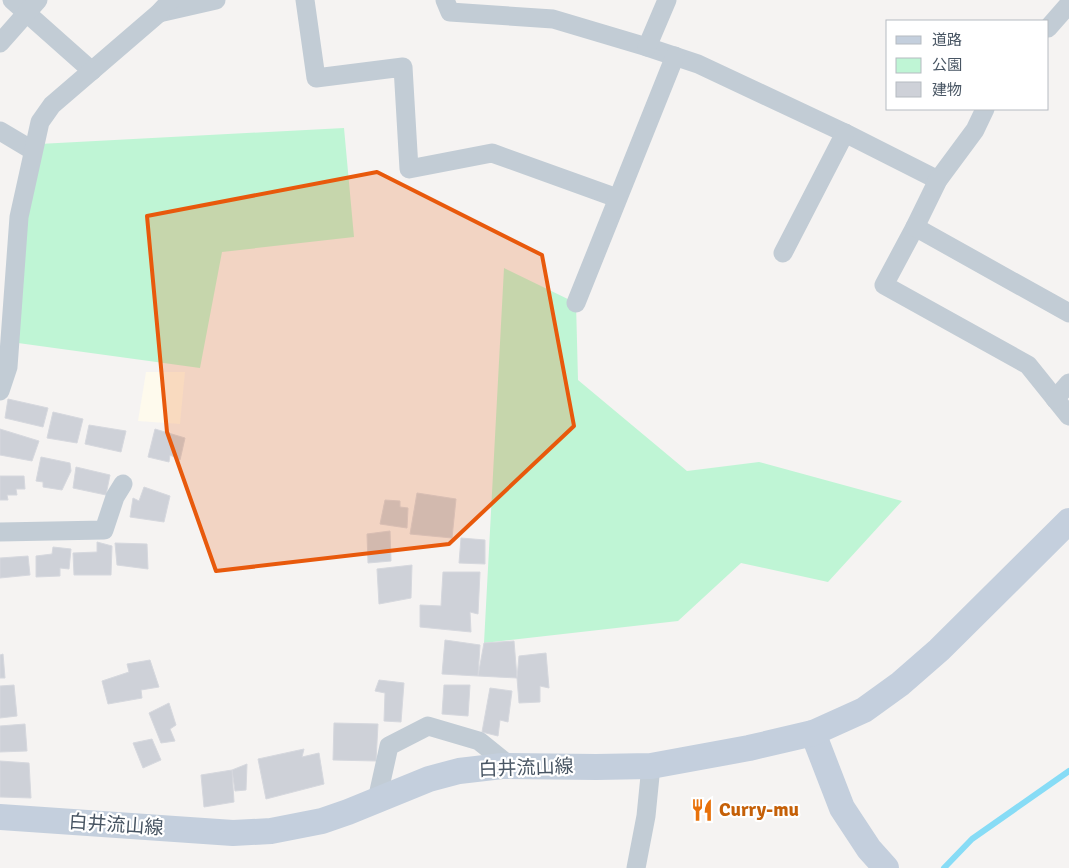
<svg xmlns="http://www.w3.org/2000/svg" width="1069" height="868" font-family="Signika,'Noto Sans JP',sans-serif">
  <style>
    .commercial { fill: #fefaed }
    .green { fill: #bff5d5 }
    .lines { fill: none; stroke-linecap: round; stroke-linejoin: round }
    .stream { stroke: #87dcf6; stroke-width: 6 }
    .building { fill: #ced1d8; stroke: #d6d8de }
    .street { stroke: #c2ccd5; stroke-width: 19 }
    .secondary { stroke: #c4cfdd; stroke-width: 26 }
    .marked { fill: #e8590c; fill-opacity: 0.2; stroke: #e8590c; stroke-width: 4; stroke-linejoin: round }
    .labels { text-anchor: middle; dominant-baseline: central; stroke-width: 4.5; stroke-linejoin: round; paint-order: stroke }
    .street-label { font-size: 19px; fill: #485563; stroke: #fff }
    .food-label { font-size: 19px; font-weight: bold; fill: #c56008; stroke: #fff; text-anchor: start }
  </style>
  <rect width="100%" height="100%" fill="#f5f3f2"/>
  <!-- commercial -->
  <polygon class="commercial" points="146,372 185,372 180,424 138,421"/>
  <!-- green -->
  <g class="green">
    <polygon points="344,128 354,237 222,252 200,368 18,343 25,214 39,144"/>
    <polygon points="504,268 576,303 578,380 687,471 759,462 902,501 828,582 741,563 678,621 484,643"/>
  </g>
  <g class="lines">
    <!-- stream -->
    <polyline class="stream" points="944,868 972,839 1069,771"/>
  </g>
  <!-- building -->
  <g class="building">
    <polygon points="8,399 48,408 43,427 5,418"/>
    <polygon points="53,412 83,419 77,443 47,438"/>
    <polygon points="89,425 126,431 121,452 85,444"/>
    <polygon points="0,429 39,441 32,461 0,455"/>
    <polygon points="155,429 185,438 180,460 170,455 169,462 148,457"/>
    <polygon points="41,457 70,463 71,471 62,490 43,487 43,482 36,481"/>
    <polygon points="76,467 110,475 106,495 73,488"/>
    <polygon points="0,476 24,476 25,489 16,489 17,495 7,495 8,500 0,500"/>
    <polygon points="144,487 170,496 164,522 130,517 133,498 139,501"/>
    <polygon points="417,493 456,499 452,538 410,534"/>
    <polygon points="385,500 400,501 400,507 408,508 407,528 380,524"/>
    <polygon points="390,531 391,561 368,563 367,534"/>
    <polygon points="461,538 485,540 485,564 459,563"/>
    <polygon points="97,542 112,546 111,575 74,575 73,553 97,552"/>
    <polygon points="115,543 147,544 148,569 117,565"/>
    <polygon points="53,547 71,549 69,569 60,568 60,576 36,577 36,556 52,554"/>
    <polygon points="28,556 30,575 0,578 0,558"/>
    <polygon points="412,565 411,598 379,604 377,569"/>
    <polygon points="443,572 480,572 478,614 470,612 471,632 420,627 420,605 441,606"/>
    <polygon points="445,640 480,645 478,676 442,674"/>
    <polygon points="514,641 517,678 478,676 484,643"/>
    <polygon points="546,653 549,688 540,686 540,702 519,703 517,678 519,656"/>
    <polygon points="3,654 5,678 0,678 0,655"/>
    <polygon points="150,660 159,687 141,690 142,698 108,704 102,681 129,672 127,664"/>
    <polygon points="379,680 404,683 401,722 384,721 385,693 375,691"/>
    <polygon points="14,685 17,716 0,718 0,686"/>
    <polygon points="444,685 470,685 468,716 442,714"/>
    <polygon points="490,688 512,691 508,722 500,720 498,736 482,732"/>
    <polygon points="169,703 176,725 170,729 175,741 161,743 149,713"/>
    <polygon points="334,723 378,724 376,761 333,760"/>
    <polygon points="25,724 27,751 0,752 0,726"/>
    <polygon points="152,739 161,760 143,768 133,743"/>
    <polygon points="304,749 302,757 319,753 324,784 266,799 258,759"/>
    <polygon points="0,761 29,763 31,798 0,797"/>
    <polygon points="247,764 246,790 235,791 232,770"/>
    <polygon points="232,770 234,802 204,807 201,775"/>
  </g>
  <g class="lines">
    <!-- street -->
    <g class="street">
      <polyline points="12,0 92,71"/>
      <polyline points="305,0 316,78 403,67 409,169 492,153 617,198"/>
      <polyline points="445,0 450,12 553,19 647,47 698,64 845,133 938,180"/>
      <polyline points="159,13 216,0"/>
      <polyline points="1048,28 1069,4"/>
      <polyline points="0,43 38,0"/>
      <polyline points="647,47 667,0"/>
      <polyline points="985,109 975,130 938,180 915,227 884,285 1028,365 1069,416"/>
      <polyline points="0,131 32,150"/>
      <polyline points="915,227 1069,313"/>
      <polyline points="783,253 845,133"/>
      <polyline points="576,303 675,56"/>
      <polyline points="0,391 8,367 19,217 40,122 52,105 159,13 171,0"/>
      <polyline points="1055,399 1069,383"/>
      <polyline points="0,532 104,530 115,497 123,484"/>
      <polyline points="377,800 389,746 428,726 479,741 509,765"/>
      <polyline points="636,868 646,816 651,766"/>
    </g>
    <!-- secondary -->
    <g class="secondary">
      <polyline points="813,733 842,808 869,849 886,868"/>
      <polyline points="0,817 233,833 271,831 322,821 348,812 429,779 459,771 502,766 596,767 651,766 749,748 813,733 864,710 900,684 939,650 1069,521"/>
    </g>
  </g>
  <!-- marked area -->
  <path class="marked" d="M 377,172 L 542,255 L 574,426 L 449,544 L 216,571 L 167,432 L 147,216 Z"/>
  <!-- icons -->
  <defs>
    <symbol id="restaurant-bare" viewBox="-9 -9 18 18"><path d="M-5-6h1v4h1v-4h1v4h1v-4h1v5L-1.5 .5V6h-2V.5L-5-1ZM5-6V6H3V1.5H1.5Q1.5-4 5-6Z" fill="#e8710a" stroke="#fff" stroke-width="2.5" paint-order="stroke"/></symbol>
  </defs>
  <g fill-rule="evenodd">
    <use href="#restaurant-bare" x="686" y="794" width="32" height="32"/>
  </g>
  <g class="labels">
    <!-- street labels -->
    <g class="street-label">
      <text transform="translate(526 768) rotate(-2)">白井流山線</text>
      <text transform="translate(116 825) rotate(4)">白井流山線</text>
    </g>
    <!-- food labels -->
    <g class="food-label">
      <text x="719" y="810">Curry-mu</text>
    </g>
  </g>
  <!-- legend -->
  <rect x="886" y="20" width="162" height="90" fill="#ffffff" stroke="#b6bbc1"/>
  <rect x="896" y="36" width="25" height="8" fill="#c4cfdd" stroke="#b6bbc1"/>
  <text x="932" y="45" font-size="15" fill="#485563">道路</text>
  <rect x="896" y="58" width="25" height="15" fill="#bff5d5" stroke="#b6bbc1"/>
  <text x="932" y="70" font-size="15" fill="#485563">公園</text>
  <rect x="896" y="82" width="25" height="15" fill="#ced1d8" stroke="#b6bbc1"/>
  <text x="932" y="95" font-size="15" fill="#485563">建物</text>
</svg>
